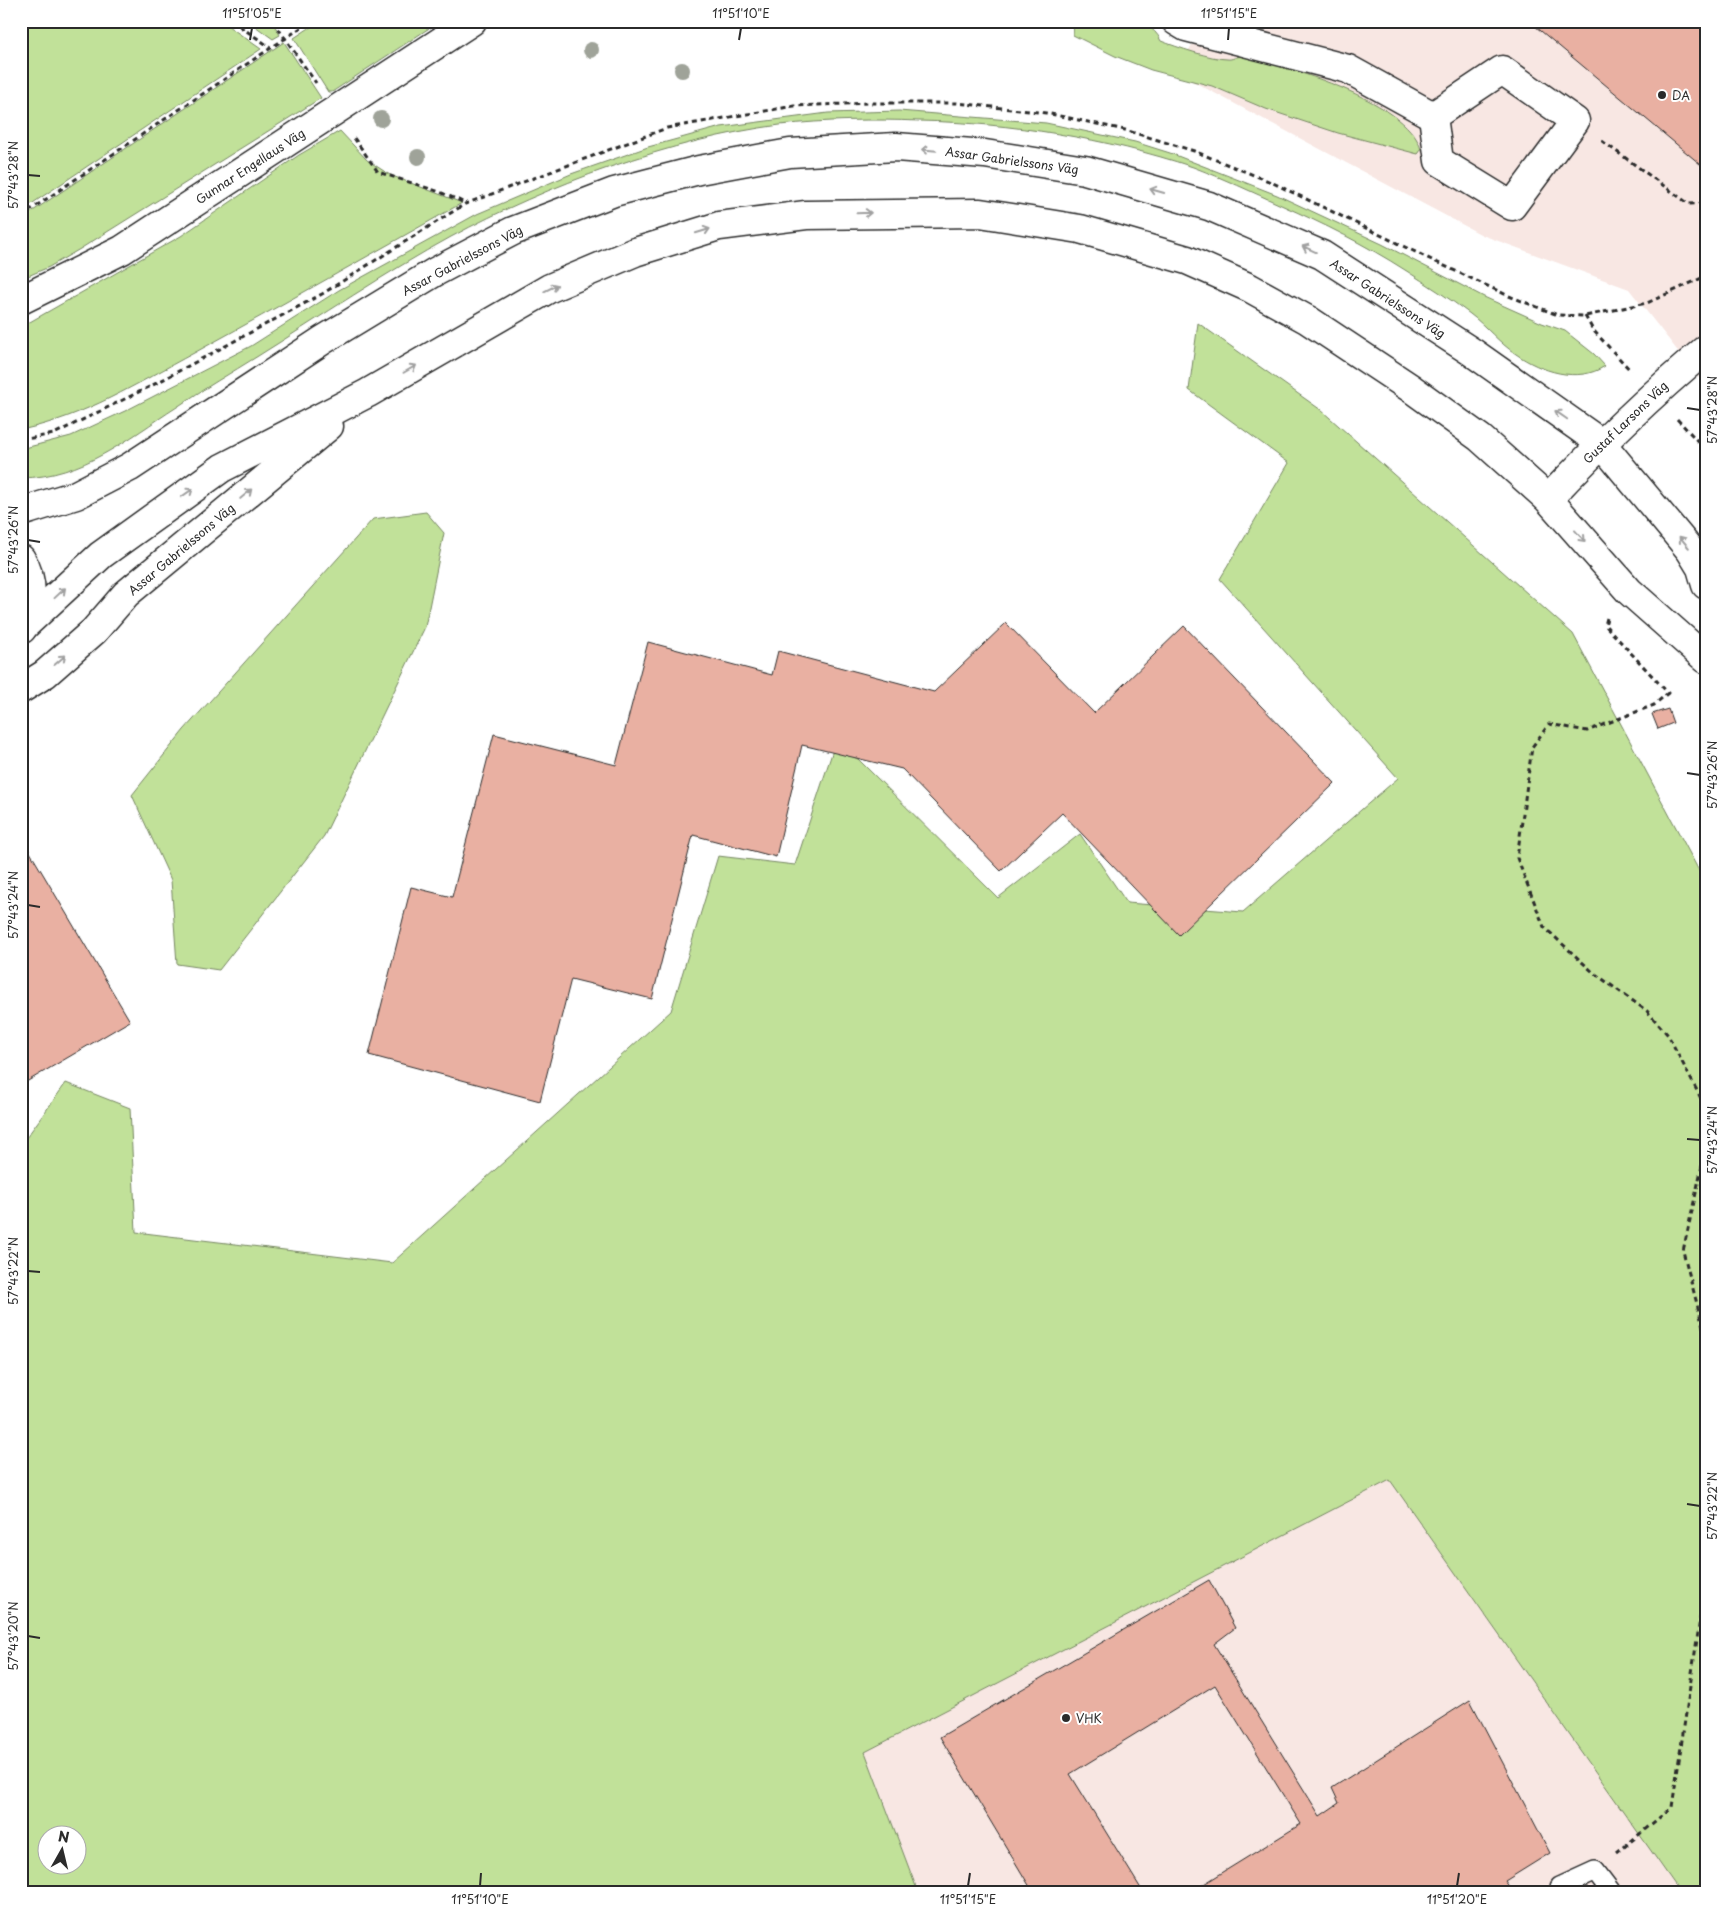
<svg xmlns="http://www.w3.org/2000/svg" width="1727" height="1913" font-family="'Playpen Sans',sans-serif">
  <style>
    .built { fill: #f8e7e3 }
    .green { fill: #c1e199; stroke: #768662; fill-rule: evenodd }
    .building { fill: #e9b0a2; stroke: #2b2b2b }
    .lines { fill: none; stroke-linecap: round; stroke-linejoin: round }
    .lane-casing { stroke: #2b2b2b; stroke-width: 22 }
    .street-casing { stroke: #2b2b2b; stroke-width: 31 }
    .secondary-casing { stroke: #2b2b2b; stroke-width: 31 }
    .path { stroke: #2b2b2b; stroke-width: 3; stroke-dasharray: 5 4; stroke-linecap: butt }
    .lane { stroke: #fff; stroke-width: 19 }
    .street { stroke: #fff; stroke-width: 28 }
    .secondary { stroke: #fff; stroke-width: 28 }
    .tree { fill: #9fa399 }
    .oneway { stroke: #a0a0a0 }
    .ticks { fill: none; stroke: #2b2b2b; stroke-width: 2 }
    .poi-dot { fill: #2b2b2b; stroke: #fff; stroke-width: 2 }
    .labels { text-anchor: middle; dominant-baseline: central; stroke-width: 4; stroke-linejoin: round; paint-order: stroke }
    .poi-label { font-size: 12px; fill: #2b2b2b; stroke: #fff; text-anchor: start }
    .street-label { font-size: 12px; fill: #2b2b2b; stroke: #fff }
    .neatline { fill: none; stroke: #2b2b2b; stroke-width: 2 }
    .ticks-label { font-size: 12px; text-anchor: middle; fill: #2b2b2b }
  </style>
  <rect width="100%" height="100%" fill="#fff"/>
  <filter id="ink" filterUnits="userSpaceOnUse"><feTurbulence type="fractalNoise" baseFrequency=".02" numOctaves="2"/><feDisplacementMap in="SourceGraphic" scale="10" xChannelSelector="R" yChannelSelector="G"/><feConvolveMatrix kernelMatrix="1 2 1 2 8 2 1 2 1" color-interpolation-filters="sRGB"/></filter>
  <g filter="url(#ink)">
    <!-- built -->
    <g class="built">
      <polygon points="1207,21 1706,21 1706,387 1629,289 1482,235 1175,72"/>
      <polygon points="1390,1480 1680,1892 918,1892 865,1752"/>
    </g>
    <!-- green -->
    <g class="green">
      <polygon points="21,21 221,21 261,49 21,211"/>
      <polygon points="248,21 272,21 280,35 273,39"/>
      <polygon points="320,21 440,21 332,92 328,92 294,38"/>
      <path d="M 1074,21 C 1101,21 1148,11 1161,41 C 1177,47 1211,59 1227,59 C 1232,60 1237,56 1242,56 C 1250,57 1260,61 1267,63 C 1307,73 1411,106 1421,150 L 1418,154 L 1414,153 L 1338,133 L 1266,109 L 1212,86 L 1151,70 L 1115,56 L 1073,35 Z"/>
      <polygon points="284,42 321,98 80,249 49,267 21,279 21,219"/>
      <path d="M 899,111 L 1046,123 L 1135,142 L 1170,153 L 1277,195 L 1382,244 L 1484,297 L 1542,323 L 1565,331 L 1594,354 L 1605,366 C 1578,384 1540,371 1516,354 C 1499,343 1486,326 1470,314 C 1449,298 1427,284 1405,270 C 1366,245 1324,224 1281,205 C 1252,192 1223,178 1193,167 C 1106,138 1011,123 919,121 C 873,119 826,120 780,125 C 672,139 547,185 451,237 C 385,273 322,316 258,356 C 231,373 203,389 177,407 C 127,439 83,477 21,478 L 21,449 L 71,436 L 125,411 L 251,346 L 339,290 L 477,214 L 571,174 L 648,147 L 721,127 L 828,113 Z"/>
      <path d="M 340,131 L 367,160 L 390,175 L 462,203 C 373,253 284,304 194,353 C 136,384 86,416 21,430 L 21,327 L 181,236 L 299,155 Z"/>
      <path d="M 1198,323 L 1321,410 L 1573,634 L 1706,884 L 1706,1892 L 1680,1892 L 1390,1480 L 865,1752 L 918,1892 L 21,1892 L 21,1145 L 66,1083 L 130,1108 L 136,1232 L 392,1263 L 671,1011 L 718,856 L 795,865 L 834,747 L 858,759 L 998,898 L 1080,834 L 1127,903 L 1243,912 L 1398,778 L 1220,579 L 1289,463 L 1189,390 ZM 48,1836 L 78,1836 L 78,1866 L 48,1866 Z"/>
      <polygon points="426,512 444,533 425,627 324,836 219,970 177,964 171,880 132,795 184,730 373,519"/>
    </g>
    <!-- building -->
    <g class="building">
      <polygon points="1529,21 1706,21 1706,169"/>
      <polygon points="1006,623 1094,713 1184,626 1335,783 1179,935 1062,813 1001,871 902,769 802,745 776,857 693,835 652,999 571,979 540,1101 369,1055 411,887 452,897 494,734 616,765 648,642 772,675 778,651 934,692"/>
      <polygon points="1668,709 1673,723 1658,729 1652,714"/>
      <polygon points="24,842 130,1021 21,1085 21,844"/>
      <polygon points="1209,1580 1235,1628 1214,1644 1320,1816 1339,1803 1332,1788 1470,1700 1550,1853 1505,1881 1513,1892 1191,1892 1301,1824 1215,1685 1070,1774 1143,1892 1033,1892 940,1737"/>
    </g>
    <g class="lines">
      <defs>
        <polyline id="lane" points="1560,1887 1595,1871 1611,1892"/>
        <g id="street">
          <polyline points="1176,21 1186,27 1348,69 1433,116"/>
          <polygon points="1502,70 1575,121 1512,206 1439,161 1433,116"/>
          <polyline points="21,300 122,250 472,21"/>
          <path d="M 1548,499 C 1598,446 1650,396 1706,349"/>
        </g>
        <g id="secondary">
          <polyline points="21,512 76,495 130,467 323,340 435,272 513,231 614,192 699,170 790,153 896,147 985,154 1085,170 1209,206 1322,255 1472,352 1601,443 1690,550 1701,568 1706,585"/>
          <path d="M 21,559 C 34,579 34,608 22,629"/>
          <polyline points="24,626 101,555 222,468 368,393 550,288 635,252 719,226 806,215 980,213 1080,229 1187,260 1250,288 1308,320 1412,389 1480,438 1548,499 1629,591 1706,659"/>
          <polyline points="21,689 45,674 94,631 126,594 329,426"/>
        </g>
      </defs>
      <!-- lane casing -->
      <use href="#lane" class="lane-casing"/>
      <!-- street casing -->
      <use href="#street" class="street-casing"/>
      <!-- secondary casing -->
      <use href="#secondary" class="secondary-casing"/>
      <!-- path -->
      <g class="path">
        <polyline points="232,21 270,47"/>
        <polyline points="273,21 316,83"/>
        <polyline points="354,138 378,172 440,192 465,203"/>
        <polyline points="1602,141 1689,204 1706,203"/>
        <polyline points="21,216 311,21"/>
        <polyline points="1585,316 1593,330 1631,371"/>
        <polyline points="1677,419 1706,450"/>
        <polyline points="21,440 54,434 151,386 322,294 465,204 667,128 794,106 869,103 957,103 1046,113 1125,130 1194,151 1271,182 1436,262 1509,296 1558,315 1585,316 1647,303 1706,276"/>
        <polyline points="1607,618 1605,625 1668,693 1654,705 1587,731 1549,724 1532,747 1517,858 1544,927 1594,973 1647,1011 1668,1035 1706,1108"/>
        <polyline points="1706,1148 1683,1251 1706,1338"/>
        <polyline points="1617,1853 1672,1807 1706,1579"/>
      </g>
      <!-- lane -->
      <use href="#lane" class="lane"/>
      <!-- street -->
      <use href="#street" class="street"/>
      <!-- secondary -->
      <use href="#secondary" class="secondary"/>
    </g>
    <!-- trees -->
    <g class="tree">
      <circle cx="591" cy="50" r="8"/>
      <circle cx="682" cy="70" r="8"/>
      <circle cx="381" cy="119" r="8"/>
      <circle cx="418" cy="157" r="8"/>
    </g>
    <!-- one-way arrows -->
    <defs><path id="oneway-shaft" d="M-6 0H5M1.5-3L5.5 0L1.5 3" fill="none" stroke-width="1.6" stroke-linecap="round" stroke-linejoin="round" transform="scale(1.25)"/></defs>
    <g class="oneway">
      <use href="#oneway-shaft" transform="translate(929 150) rotate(-175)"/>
      <use href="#oneway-shaft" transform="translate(1157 191) rotate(-164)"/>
      <use href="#oneway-shaft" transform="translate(864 213) rotate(-2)"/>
      <use href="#oneway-shaft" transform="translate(703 231) rotate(-17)"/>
      <use href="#oneway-shaft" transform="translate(1309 249) rotate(-156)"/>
      <use href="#oneway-shaft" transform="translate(551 288) rotate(-26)"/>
      <use href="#oneway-shaft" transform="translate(410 369) rotate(-30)"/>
      <use href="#oneway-shaft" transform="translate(1561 415) rotate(-145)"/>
      <use href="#oneway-shaft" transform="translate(187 493) rotate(-35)"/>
      <use href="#oneway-shaft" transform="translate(246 494) rotate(-40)"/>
      <use href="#oneway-shaft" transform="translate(1580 536) rotate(48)"/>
      <use href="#oneway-shaft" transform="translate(1684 542) rotate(-130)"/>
      <use href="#oneway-shaft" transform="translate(60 593) rotate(-43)"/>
      <use href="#oneway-shaft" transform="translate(60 660) rotate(-41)"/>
    </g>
  </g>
  <!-- ticks -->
  <path class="ticks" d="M 250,40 L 252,28M 739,40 L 741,28M 1228,40 L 1229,28M 28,175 L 40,176M 1687,408 L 1700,410M 28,540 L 40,542M 1687,773 L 1700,775M 28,905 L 40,907M 1687,1139 L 1700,1140M 28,1271 L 40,1272M 1687,1504 L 1700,1506M 28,1636 L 40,1638M 480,1886 L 481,1873M 968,1886 L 970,1873M 1457,1886 L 1459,1873"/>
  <!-- markers -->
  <g class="poi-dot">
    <circle cx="1662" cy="95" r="5"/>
    <circle cx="1066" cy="1718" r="5"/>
  </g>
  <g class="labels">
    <!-- poi labels -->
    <g class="poi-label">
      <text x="1672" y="95">DA</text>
      <text x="1076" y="1718">VHK</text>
    </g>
    <!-- street labels -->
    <g class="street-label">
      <text transform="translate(1012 160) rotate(8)">Assar Gabrielssons Väg</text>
      <text transform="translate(250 166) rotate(-33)">Gunnar Engellaus Väg</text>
      <text transform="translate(462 260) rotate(-28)">Assar Gabrielssons Väg</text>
      <text transform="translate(1388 298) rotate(33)">Assar Gabrielssons Väg</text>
      <text transform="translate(1625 422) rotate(-44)">Gustaf Larsons Väg</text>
      <text transform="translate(181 549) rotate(-40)">Assar Gabrielssons Väg</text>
    </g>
  </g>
  <!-- margin -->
  <rect width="1727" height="1913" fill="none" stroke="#fff" stroke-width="55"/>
  <!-- north arrow -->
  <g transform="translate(62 1850) rotate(8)"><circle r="24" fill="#ffffff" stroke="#aaaaaa"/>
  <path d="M0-4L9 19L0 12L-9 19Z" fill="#2b2b2b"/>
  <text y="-8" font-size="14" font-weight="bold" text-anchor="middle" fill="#2b2b2b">N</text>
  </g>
  <rect x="28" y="28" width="1672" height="1858" class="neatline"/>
  <g class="ticks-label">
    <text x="252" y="18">11°51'05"E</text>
    <text x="741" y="18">11°51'10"E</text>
    <text x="1229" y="18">11°51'15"E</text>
    <text transform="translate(14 175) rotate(-90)" y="4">57°43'28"N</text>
    <text transform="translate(1713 410) rotate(-90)" y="4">57°43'28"N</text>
    <text transform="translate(14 540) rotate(-90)" y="4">57°43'26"N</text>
    <text transform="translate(1713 775) rotate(-90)" y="4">57°43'26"N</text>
    <text transform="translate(14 905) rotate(-90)" y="4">57°43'24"N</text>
    <text transform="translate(1713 1140) rotate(-90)" y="4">57°43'24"N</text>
    <text transform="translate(14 1271) rotate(-90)" y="4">57°43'22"N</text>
    <text transform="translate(1713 1506) rotate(-90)" y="4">57°43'22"N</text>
    <text transform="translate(14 1636) rotate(-90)" y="4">57°43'20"N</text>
    <text x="480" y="1904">11°51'10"E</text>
    <text x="968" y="1904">11°51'15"E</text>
    <text x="1457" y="1904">11°51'20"E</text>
  </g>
</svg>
